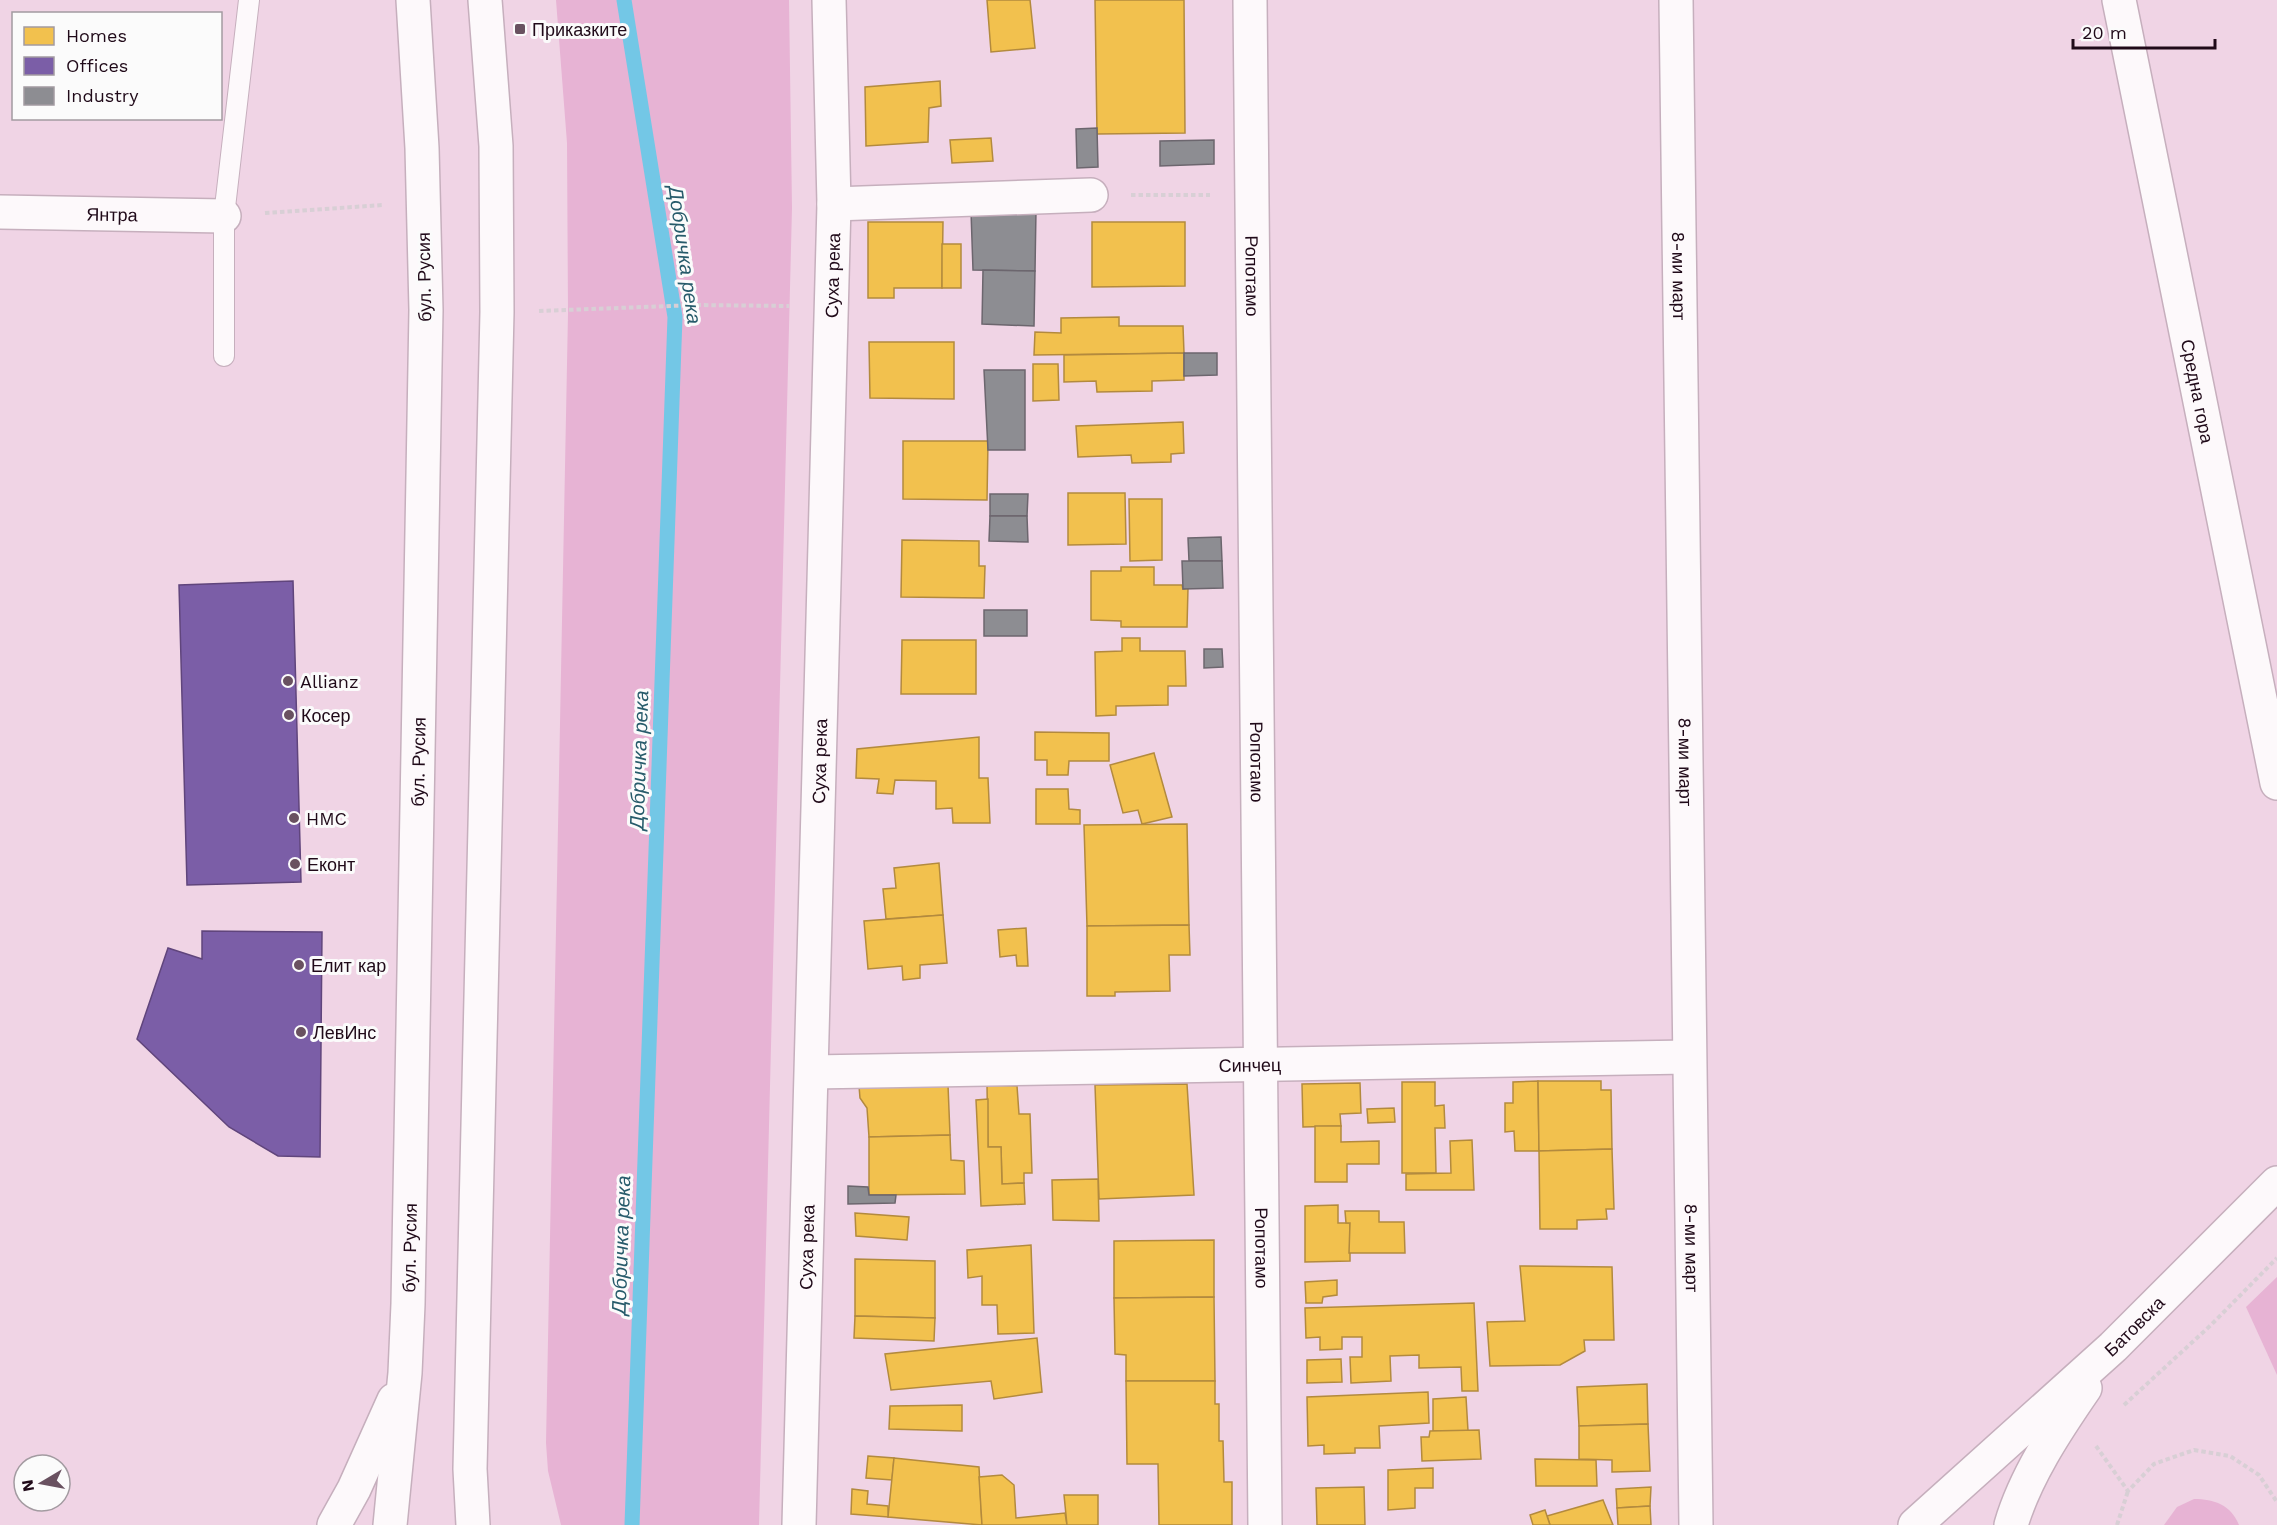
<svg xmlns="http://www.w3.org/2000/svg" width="2277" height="1525" font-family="'Work Sans',sans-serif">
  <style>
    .green { fill: #e7b3d4 }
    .homes { fill: #f2c14e; stroke: #b38a3e; stroke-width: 1.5 }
    .offices { fill: #7b5ea7; stroke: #60457c; stroke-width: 1.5 }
    .industry { fill: #8d8d92; stroke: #6c666e; stroke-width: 1.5 }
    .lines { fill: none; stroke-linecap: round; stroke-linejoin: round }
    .stream { stroke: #73c7e6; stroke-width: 15 }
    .lane-casing { stroke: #c6afbd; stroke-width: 22 }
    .street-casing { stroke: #c6afbd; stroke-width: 36 }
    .secondary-casing { stroke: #c6afbd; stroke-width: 36 }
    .path { stroke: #d8cfd5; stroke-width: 4; stroke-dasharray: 4.5 3; stroke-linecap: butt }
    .lane { stroke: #fdf9fb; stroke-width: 20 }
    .street { stroke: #fdf9fb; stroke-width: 33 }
    .secondary { stroke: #fdf9fb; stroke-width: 33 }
    .poi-dot { fill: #695160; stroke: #fbfbfb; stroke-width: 2 }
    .labels { text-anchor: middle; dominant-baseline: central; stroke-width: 6; stroke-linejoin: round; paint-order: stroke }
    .poi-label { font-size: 18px; fill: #200a19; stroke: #fbfbfb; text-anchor: start }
    .street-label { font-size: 18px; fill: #200a19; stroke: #fbfbfb }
    .water-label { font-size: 20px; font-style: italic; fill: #275b6b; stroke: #fbfbfb }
  </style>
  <rect width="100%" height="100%" fill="#f0d4e5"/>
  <!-- green -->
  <g class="green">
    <polygon points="556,0 789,0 792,208 759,1525 561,1525 548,1471 546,1443 568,313 567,143"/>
    <polygon points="2277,1277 2277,1375 2246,1307"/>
    <path d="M 2194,1499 C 2214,1499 2231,1505 2239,1525 L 2164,1525 L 2177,1507 Z"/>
  </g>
  <!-- homes -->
  <g class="homes">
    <polygon points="987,0 1030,0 1035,48 991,52"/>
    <polygon points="1095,0 1184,0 1185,133 1097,134"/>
    <polygon points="940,81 941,106 929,108 928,142 866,146 865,87"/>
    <polygon points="991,138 993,161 952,163 950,140"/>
    <polygon points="868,222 943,222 942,288 894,288 894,298 868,298"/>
    <polygon points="1092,222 1185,222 1185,286 1092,287"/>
    <rect x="942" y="244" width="19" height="44"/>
    <polygon points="1119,317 1119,326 1183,326 1184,353 1034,355 1035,332 1061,333 1061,318"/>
    <polygon points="869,342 954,342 954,399 870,398"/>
    <polygon points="1184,353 1184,380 1152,381 1152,391 1097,392 1096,381 1064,382 1064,355"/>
    <polygon points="1033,364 1058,364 1059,400 1033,401"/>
    <polygon points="1183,422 1184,453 1171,454 1171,462 1132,463 1131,455 1078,457 1076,426"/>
    <polygon points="903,441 988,441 987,500 903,499"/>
    <polygon points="1068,493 1125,493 1126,544 1068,545"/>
    <polygon points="1129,499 1162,499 1162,560 1130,561"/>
    <polygon points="902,540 979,541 979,566 985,566 984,598 901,597"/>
    <polygon points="1121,567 1154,567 1154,585 1182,585 1183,589 1188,588 1187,627 1121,627 1121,621 1091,620 1091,571 1121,571"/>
    <polygon points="1122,638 1140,638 1140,651 1185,651 1186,686 1168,686 1168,705 1116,706 1116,715 1096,716 1095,652 1122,651"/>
    <polygon points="902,640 976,640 976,694 901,694"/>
    <polygon points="1035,732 1109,733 1109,761 1069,761 1068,775 1047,775 1047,760 1035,760"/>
    <polygon points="979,737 979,778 988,778 990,823 953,823 952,808 936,809 936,781 895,780 893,794 877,793 879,779 856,778 857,749"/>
    <polygon points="1154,753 1172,817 1142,824 1138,810 1123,813 1110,765"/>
    <polygon points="1036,789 1068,789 1069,809 1080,810 1080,824 1036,824"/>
    <polygon points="1187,824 1189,925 1087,926 1084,825"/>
    <polygon points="939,863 943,915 886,919 883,889 896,888 894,868"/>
    <polygon points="943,915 947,963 920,965 920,978 903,980 902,966 868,969 864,921"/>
    <polygon points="1189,925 1190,955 1169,955 1170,991 1115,992 1115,996 1087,996 1087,926"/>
    <polygon points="1026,928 1028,966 1017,966 1016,955 1000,957 998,930"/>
    <polygon points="1538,1081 1539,1151 1515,1151 1514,1131 1505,1132 1505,1103 1513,1103 1513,1082"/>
    <polygon points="1538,1081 1601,1081 1601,1090 1611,1090 1612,1149 1539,1151"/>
    <polygon points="1402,1082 1435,1082 1435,1106 1444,1105 1445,1128 1435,1128 1436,1173 1402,1173"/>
    <polygon points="1360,1083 1361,1113 1340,1114 1341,1126 1303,1127 1302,1084"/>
    <polygon points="1187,1084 1194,1195 1099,1199 1095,1085"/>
    <polygon points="948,1085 950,1135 869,1137 867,1108 860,1098 859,1086"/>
    <polygon points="987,1085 1017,1086 1019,1114 1030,1114 1032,1173 1024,1173 1024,1183 1002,1184 1001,1147 988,1147"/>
    <polygon points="988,1099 988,1147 1001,1147 1002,1184 1024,1183 1025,1204 981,1206 976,1100"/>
    <polygon points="1394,1108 1395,1122 1368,1123 1367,1109"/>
    <polygon points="1315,1126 1341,1126 1341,1142 1379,1141 1379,1164 1347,1164 1347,1182 1315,1182"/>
    <polygon points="950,1135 951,1160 964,1161 965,1194 869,1195 869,1137"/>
    <polygon points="1472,1140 1474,1190 1406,1190 1406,1174 1451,1173 1450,1141"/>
    <polygon points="1612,1149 1614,1209 1606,1209 1607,1219 1577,1220 1577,1229 1540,1229 1539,1151"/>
    <polygon points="1098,1179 1099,1221 1053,1220 1052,1180"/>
    <polygon points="1338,1205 1338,1223 1350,1223 1350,1261 1305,1262 1305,1206"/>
    <polygon points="1345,1211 1379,1211 1379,1222 1404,1222 1405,1253 1349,1253 1350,1223 1346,1223"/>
    <polygon points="855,1213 909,1217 907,1240 856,1236"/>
    <polygon points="1214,1240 1214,1297 1114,1298 1114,1241"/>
    <polygon points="1031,1245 1034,1333 998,1334 997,1305 982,1305 982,1276 968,1278 967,1250"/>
    <polygon points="855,1259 935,1261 935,1318 855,1316"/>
    <polygon points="1520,1266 1612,1267 1614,1340 1584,1340 1585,1351 1560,1365 1490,1366 1487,1322 1525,1321"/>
    <polygon points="1337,1280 1337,1295 1323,1297 1322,1303 1306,1303 1305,1282"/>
    <polygon points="1214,1297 1215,1381 1126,1381 1126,1355 1115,1354 1114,1298"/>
    <polygon points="1474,1303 1478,1391 1462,1391 1461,1367 1419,1368 1419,1355 1390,1356 1391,1381 1351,1383 1350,1357 1362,1357 1362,1337 1342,1337 1342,1349 1320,1350 1320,1337 1306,1338 1305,1308"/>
    <polygon points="855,1316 935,1318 934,1341 854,1338"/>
    <polygon points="1037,1338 1042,1392 994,1399 991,1381 891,1390 885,1354"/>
    <polygon points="1341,1359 1342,1382 1307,1383 1307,1360"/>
    <polygon points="1126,1381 1215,1381 1215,1404 1219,1404 1219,1441 1223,1441 1224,1482 1232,1482 1232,1525 1159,1525 1158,1464 1127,1464"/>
    <polygon points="1647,1384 1648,1424 1579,1426 1577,1387"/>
    <polygon points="1428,1392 1429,1423 1379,1426 1380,1448 1355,1448 1355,1453 1324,1454 1324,1445 1308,1446 1307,1397"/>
    <polygon points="1466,1397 1468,1431 1433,1431 1433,1399"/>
    <polygon points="962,1405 962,1431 889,1429 890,1406"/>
    <polygon points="1648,1424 1650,1471 1612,1472 1612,1460 1579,1459 1579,1426"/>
    <polygon points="1479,1430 1481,1459 1422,1461 1421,1437 1429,1437 1430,1431"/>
    <polygon points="868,1456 894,1458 892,1480 866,1478"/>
    <polygon points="894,1458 979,1467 982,1525 888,1517"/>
    <polygon points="1535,1459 1596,1460 1597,1486 1536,1486"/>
    <polygon points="1433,1468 1433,1488 1415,1488 1415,1508 1388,1510 1388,1470"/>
    <polygon points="1002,1475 1014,1485 1016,1518 1065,1513 1067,1525 982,1525 979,1477"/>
    <polygon points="1364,1487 1365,1525 1317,1525 1316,1488"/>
    <polygon points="1651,1487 1650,1506 1617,1508 1616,1489"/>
    <polygon points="852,1489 868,1491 867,1504 888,1506 888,1517 851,1514"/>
    <polygon points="1064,1495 1098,1495 1098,1525 1067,1525"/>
    <polygon points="1603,1500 1613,1525 1550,1525 1547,1516"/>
    <polygon points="1650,1506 1651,1525 1618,1525 1617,1508"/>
    <polygon points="1545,1510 1550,1525 1533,1525 1530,1515"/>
  </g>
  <!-- offices -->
  <g class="offices">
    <polygon points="293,581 301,882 187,885 179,585"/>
    <polygon points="202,931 322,932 320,1157 278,1156 229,1127 137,1039 168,948 202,959"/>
  </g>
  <!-- industry -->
  <g class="industry">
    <polygon points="1097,128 1098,167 1077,168 1076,129"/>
    <polygon points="1214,140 1214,164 1160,166 1160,141"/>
    <polygon points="1036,210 1035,271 973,270 971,211"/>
    <polygon points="983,270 1035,271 1034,326 982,324"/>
    <polygon points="1184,353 1217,353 1217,375 1184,376"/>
    <polygon points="984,370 1025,370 1025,450 988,450"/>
    <polygon points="990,494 1028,494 1027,516 990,516"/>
    <polygon points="990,516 1027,516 1028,542 989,541"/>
    <polygon points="1221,537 1222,561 1189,561 1188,538"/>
    <polygon points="1182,561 1222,561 1223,588 1183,589"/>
    <rect x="984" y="610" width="43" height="26"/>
    <polygon points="1204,649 1222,649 1223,667 1204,668"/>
    <polygon points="848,1186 868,1187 869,1195 896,1195 895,1203 848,1204"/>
  </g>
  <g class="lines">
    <!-- stream -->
    <polyline class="stream" points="624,0 675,317 632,1525"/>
    <defs>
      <polyline id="lane" points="224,356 224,216 249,0"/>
      <g id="street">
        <path id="s1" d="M 1250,0 L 1265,1525"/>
        <path id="s2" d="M 1676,0 L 1696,1525"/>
        <path id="s3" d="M 2119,0 L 2277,783"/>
        <polyline points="834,204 1091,195"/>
        <path id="s4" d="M 0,212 L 224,216"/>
        <path id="s5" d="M 812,1072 L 1688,1057"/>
        <path id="s6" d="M 799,1525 L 834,204 L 829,0"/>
      </g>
      <g id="secondary">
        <polyline points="334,1525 354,1489 394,1400"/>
        <path id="s7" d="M 390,1525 L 405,1373 L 408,1304 L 426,310 L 422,148 L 413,0"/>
        <polyline points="473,1525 470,1469 497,312 496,146 485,0"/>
        <path id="s8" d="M 1915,1525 L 2113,1347 L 2277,1183"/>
        <path d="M 2011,1525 C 2025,1477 2056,1430 2085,1388"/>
      </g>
    </defs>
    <!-- lane casing -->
    <use href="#lane" class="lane-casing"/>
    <!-- street casing -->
    <use href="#street" class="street-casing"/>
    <!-- secondary casing -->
    <use href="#secondary" class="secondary-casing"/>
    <!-- path -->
    <g class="path">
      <polyline points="1131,195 1210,195"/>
      <polyline points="265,213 383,205"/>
      <polyline points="539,311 696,305 789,306"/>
      <polyline points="2124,1405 2211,1325 2277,1258"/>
      <polyline points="2096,1446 2128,1491 2154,1464 2194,1450 2230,1456 2259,1475 2277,1502"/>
      <polyline points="2117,1525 2128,1491"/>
    </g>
    <!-- lane -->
    <use href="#lane" class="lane"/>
    <!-- street -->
    <use href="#street" class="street"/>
    <!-- secondary -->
    <use href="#secondary" class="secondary"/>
  </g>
  <!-- markers -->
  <g class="poi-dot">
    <rect x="514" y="23" width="12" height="12" rx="3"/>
    <circle cx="288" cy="681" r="6"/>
    <circle cx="289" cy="715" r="6"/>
    <circle cx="294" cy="818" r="6"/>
    <circle cx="295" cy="864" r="6"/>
    <circle cx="299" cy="965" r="6"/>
    <circle cx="301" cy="1032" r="6"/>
  </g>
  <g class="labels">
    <!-- poi labels -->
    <g class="poi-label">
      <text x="532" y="29">Приказките</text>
      <text x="300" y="681">Allianz</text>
      <text x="301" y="715">Косер</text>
      <text x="306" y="818">HMC</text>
      <text x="307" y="864">Еконт</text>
      <text x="311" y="965">Елит кар</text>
      <text x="313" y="1032">ЛевИнс</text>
    </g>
    <!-- street labels -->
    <g class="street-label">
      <text stroke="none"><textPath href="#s4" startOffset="112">Янтра</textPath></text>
      <text transform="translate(424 277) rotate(-91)">бул. Русия</text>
      <text stroke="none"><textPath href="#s6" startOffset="1250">Суха река</textPath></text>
      <text stroke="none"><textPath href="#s1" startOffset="276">Ропотамо</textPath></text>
      <text stroke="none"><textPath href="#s2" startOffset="276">8-ми март</textPath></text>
      <text stroke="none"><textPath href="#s3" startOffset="399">Средна гора</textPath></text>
      <text stroke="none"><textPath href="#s1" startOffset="762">Ропотамо</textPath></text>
      <text stroke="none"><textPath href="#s7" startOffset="764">бул. Русия</textPath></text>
      <text stroke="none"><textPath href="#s6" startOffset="764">Суха река</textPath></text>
      <text stroke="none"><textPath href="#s2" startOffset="762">8-ми март</textPath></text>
      <text stroke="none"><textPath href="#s5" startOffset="438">Синчец</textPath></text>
      <text stroke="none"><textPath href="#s6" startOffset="278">Суха река</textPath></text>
      <text stroke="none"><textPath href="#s1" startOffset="1248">Ропотамо</textPath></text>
      <text stroke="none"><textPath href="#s2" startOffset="1248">8-ми март</textPath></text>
      <text stroke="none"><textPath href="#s7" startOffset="278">бул. Русия</textPath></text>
      <text stroke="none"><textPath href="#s8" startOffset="296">Батовска</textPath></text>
    </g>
    <!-- water labels -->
    <g class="water-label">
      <text transform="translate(685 255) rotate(82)">Добричка река</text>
      <text transform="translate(639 760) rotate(-88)">Добричка река</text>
      <text transform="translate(621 1245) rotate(-88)">Добричка река</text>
    </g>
  </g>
  <!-- legend -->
  <rect x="12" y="12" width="210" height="108" fill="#fbfbfb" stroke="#a39ba1" stroke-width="1.5"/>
  <rect x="24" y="27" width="30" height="18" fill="#f2c14e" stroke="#a39ba1" stroke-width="1.5"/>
  <text x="66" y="42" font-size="18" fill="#200a19">Homes</text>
  <rect x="24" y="57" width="30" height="18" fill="#7b5ea7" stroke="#a39ba1" stroke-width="1.5"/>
  <text x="66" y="72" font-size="18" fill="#200a19">Offices</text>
  <rect x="24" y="87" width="30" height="18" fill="#8d8d92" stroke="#a39ba1" stroke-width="1.5"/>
  <text x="66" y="102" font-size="18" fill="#200a19">Industry</text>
  <!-- north arrow -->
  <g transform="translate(42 1483) rotate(260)"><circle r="28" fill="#fbfbfb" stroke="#a39ba1" stroke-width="1.5"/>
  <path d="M0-4.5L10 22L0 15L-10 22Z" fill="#695160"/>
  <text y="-9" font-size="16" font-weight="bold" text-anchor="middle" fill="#200a19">N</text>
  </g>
  <!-- scale -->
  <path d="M2073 39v9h142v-9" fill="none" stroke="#200a19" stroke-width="3"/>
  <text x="2082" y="39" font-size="18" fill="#200a19" stroke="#fbfbfb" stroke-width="4.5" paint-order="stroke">20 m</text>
</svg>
